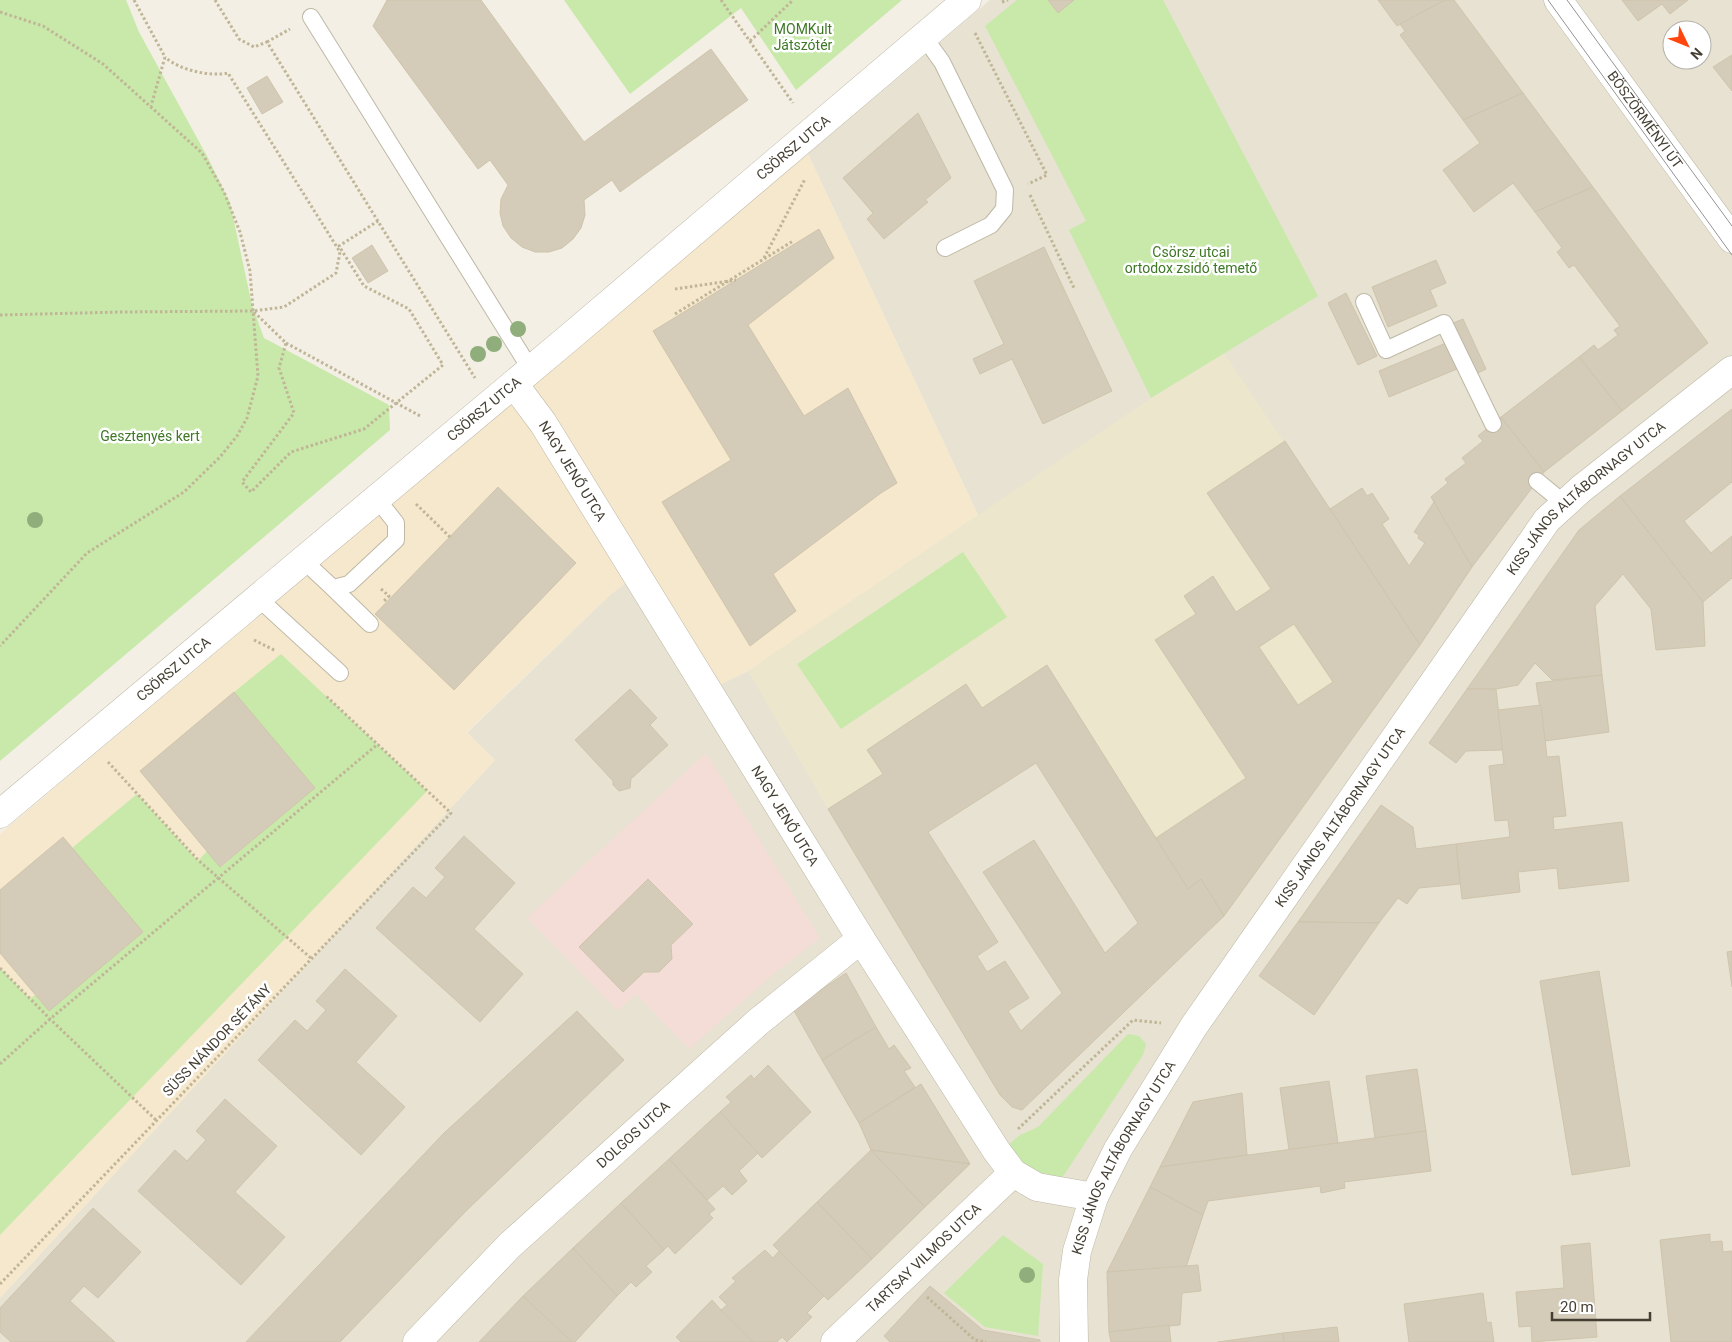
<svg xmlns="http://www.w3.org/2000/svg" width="1732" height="1342" font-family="Roboto,sans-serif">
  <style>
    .residential { fill: #e7e2d1; fill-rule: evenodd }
    .commercial { fill: #f6e8cd }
    .education { fill: #ece6cd }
    .medical { fill: #f4ddd6 }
    .green { fill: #c8e9aa }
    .building { fill: #d4ccb9; stroke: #cfc4ac; fill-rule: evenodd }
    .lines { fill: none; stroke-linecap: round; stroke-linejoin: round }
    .service-casing { stroke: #beb8a6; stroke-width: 18 }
    .minor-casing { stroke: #beb8a6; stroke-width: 29 }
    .tertiary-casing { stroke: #beb8a6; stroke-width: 29 }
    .path { stroke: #c0b597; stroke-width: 3; stroke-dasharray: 2.5 2.5; stroke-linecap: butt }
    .service { stroke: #fff; stroke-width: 16 }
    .minor { stroke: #fff; stroke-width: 28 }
    .tertiary { stroke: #fff; stroke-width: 28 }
    .tram { stroke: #949494; stroke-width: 1 }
    .tree { fill: #8fae7b }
    .labels { text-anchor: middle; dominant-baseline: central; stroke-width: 5; stroke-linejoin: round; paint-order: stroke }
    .park-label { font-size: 14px; fill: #3e7825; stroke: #fff }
    .street-label { font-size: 14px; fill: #453f33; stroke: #fff }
  </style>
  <rect width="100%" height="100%" fill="#f3efe4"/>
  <!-- residential -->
  <path class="residential" d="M 990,0 L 1732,0 L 1732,1342 L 0,1342 L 0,1298 L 495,760 L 467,733 L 610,595 L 627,582 L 699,695 L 748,671 L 978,515 L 808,154 ZM 1672,30 L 1702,30 L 1702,60 L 1672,60 Z"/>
  <!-- commercial -->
  <polygon class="commercial" points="808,154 978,515 748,671 699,695 627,582 610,595 467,732 495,760 0,1298 0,834"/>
  <!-- education -->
  <polygon class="education" points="1224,353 1420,645 1224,916 1202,880 1188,889 1047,665 982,708 965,685 867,749 883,774 828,809 748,671 1151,398"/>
  <!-- medical -->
  <polygon class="medical" points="706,753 820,938 771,976 689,1049 636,994 618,1011 527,918"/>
  <!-- green -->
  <g class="green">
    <polygon points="0,0 126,0 139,32 208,158 230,203 252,305 264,338 389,405 390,430 0,761"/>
    <polygon points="564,0 902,0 796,90 741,8 630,94"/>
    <polygon points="1017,0 1163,0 1318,296 1151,398 1069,230 1086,221 985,26"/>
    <polygon points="963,552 1007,617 841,729 797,664"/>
    <polygon points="281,654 427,791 0,1235 0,968 30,999 35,995 49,1011 142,933 72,848 137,794 198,861 207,851 221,867 314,788 234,692"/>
    <path d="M 1128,1034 L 1139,1036 L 1146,1044 L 1143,1055 L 1062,1178 C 1035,1173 1025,1167 1006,1147 L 1020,1135 L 1038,1127 Z"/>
    <polygon points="1003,1235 1043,1264 1038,1336 985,1327 944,1293"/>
  </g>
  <!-- building -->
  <g class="building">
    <polygon points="387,0 481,0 584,142 711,49 748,100 620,192 612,180 584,200 585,215 581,228 573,239 562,248 549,252 535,252 522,247 511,238 503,226 500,213 501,199 508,185 490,160 478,169 373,26"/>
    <polygon points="1048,0 1074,0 1058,13"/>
    <polygon points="1378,0 1445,0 1397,26"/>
    <polygon points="1445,0 1454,0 1523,93 1463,120 1400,35 1405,31 1400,24"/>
    <polygon points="1622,0 1688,0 1670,14 1662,4 1638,21"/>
    <polygon points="1732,55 1732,91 1713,67"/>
    <polygon points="267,76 283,102 262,114 247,88"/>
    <polygon points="1523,93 1593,187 1535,212 1513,183 1474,212 1443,170 1480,143 1463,120"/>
    <polygon points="918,113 951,178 925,200 928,202 884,239 867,219 873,213 843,178"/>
    <polygon points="1593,187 1708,343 1622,411 1579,357 1594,345 1598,350 1618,335 1614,330 1620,326 1574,265 1569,268 1557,252 1562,248 1535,212"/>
    <polygon points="819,229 834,258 748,325 804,416 848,388 897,483 881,493 773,574 796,611 750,646 662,502 731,460 653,331"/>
    <polygon points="372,245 388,271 368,283 352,258"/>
    <polygon points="1044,247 1112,391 1043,424 1012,359 980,374 973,359 1004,344 974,281"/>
    <polygon points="1436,260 1446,283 1430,290 1437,306 1388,327 1372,287"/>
    <polygon points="1346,293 1377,356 1358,365 1328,303"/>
    <polygon points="1463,319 1486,369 1474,375 1451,324"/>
    <polygon points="1446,343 1457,369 1389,397 1379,371"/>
    <polygon points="1579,357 1622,411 1544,472 1501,417"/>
    <polygon points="1732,409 1732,482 1684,521 1711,553 1732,536 1732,578 1703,602 1620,496"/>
    <polygon points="1501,417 1544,472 1472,567 1431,497 1448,483 1445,479 1466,463 1462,458 1483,441 1478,436"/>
    <path d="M 1285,441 L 1420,645 L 1224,916 L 1201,879 L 1188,889 L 1156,838 L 1246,778 L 1155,640 L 1196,614 L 1184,596 L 1213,576 L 1236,612 L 1271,589 L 1207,493 ZM 1294,624 L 1333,682 L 1298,705 L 1259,647 Z"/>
    <polygon points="498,487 576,563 454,690 375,614"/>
    <polygon points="1362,488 1367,496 1372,493 1389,519 1382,524 1409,566 1425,543 1418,538 1419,535 1414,532 1434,502 1472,567 1420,645 1330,509"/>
    <polygon points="1620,496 1703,602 1705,646 1656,650 1651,609 1623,574 1595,606 1602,675 1552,680 1535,663 1518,685 1496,689 1467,689 1579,530"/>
    <path d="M 1047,665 L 1188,889 L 1201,879 L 1224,916 L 1022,1110 L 1012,1107 L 1000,1095 L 828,809 L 883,774 L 867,750 L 966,684 L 982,708 ZM 1036,763 L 1138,923 L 1105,953 L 1034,840 L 983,872 L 1062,993 L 1021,1031 L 1008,1011 L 1029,998 L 1005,961 L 987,972 L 977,956 L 998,942 L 928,832 Z"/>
    <polygon points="1602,675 1609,732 1545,741 1536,683"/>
    <polygon points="630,689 657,718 650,725 668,745 631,779 630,788 619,791 613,785 613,781 575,740"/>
    <polygon points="1467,689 1496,689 1503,750 1466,751 1456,763 1429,743"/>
    <polygon points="234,692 315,788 220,867 140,771"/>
    <polygon points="1541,705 1547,757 1559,756 1566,816 1553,817 1554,830 1622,822 1629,881 1559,889 1557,868 1518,872 1520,892 1462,899 1456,844 1510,837 1508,820 1495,821 1489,766 1504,764 1498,710"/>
    <polygon points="1381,805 1413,827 1416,849 1456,844 1460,884 1419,888 1407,904 1398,898 1379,923 1298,922"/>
    <polygon points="464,836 515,883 474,929 523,974 480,1022 376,928 413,887 426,898 445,877 435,868"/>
    <polygon points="63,837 143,932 49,1011 0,953 0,890"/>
    <polygon points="648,879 693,924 671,945 672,959 659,972 644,972 623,992 579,947"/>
    <polygon points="1298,922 1379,923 1314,1015 1259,976"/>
    <polygon points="1732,951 1732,987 1727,952"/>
    <polygon points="345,969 397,1016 356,1062 405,1107 361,1155 258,1060 295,1020 307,1031 326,1010 316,1001"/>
    <polygon points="1599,971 1630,1166 1572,1175 1540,981"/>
    <polygon points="846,973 876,1027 822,1060 793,1009"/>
    <polygon points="577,1011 624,1060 467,1210 340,1342 246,1342 443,1134"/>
    <polygon points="876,1027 889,1049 894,1045 911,1068 904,1071 915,1087 859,1123 822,1060"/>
    <polygon points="768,1065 811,1112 762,1158 720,1112 731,1102 726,1097 751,1075 754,1079"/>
    <polygon points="1417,1069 1426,1131 1375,1138 1366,1076"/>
    <polygon points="1329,1081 1338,1143 1289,1150 1280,1088"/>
    <polygon points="921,1084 970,1164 871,1150 859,1123"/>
    <polygon points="1242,1093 1247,1155 1160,1167 1193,1102"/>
    <polygon points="225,1099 277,1146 235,1192 285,1237 241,1285 138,1191 175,1150 187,1161 206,1140 196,1131"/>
    <polygon points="720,1112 758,1153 739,1171 747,1181 732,1195 723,1186 707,1200 669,1159"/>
    <polygon points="1426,1131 1431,1171 1344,1182 1345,1188 1321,1193 1320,1186 1208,1201 1203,1215 1150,1187 1160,1167"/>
    <polygon points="871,1150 925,1207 872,1259 817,1202"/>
    <polygon points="871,1150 970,1164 925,1207"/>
    <polygon points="669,1159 715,1209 709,1214 713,1218 675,1254 668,1246 664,1250 621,1203"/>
    <polygon points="1150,1187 1203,1215 1186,1267 1107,1272"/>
    <polygon points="817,1202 872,1259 828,1300 773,1245"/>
    <polygon points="621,1203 664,1250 646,1266 652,1272 636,1287 631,1282 617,1296 573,1248"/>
    <polygon points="93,1208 141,1252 98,1298 84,1286 70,1301 115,1342 11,1342 0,1332 0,1308"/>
    <polygon points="1710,1234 1710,1242 1722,1241 1723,1252 1732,1251 1732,1342 1671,1342 1660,1240"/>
    <polygon points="1590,1243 1597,1337 1532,1342 1531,1326 1519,1327 1516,1292 1564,1288 1561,1246"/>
    <polygon points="573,1248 617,1296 575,1342 572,1342 523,1296"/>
    <polygon points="765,1250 773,1258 779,1251 824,1296 807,1313 812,1317 787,1342 782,1337 777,1342 753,1342 721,1310 727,1305 719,1297 736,1281 732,1278"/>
    <polygon points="1198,1265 1201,1291 1182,1293 1180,1325 1109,1332 1107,1272"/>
    <polygon points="930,1286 983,1330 1040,1340 1040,1342 890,1342 884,1336"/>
    <polygon points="1483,1293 1487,1323 1491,1322 1494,1342 1409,1342 1404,1304"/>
    <polygon points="523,1296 572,1342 479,1342"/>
    <polygon points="712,1300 721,1310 753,1342 681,1342 676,1337"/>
    <polygon points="1169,1325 1171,1342 1111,1342 1109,1332"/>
    <polygon points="1337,1327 1339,1342 1284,1342 1283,1333"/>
    <polygon points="1283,1333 1284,1342 1218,1342"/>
  </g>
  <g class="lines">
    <defs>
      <g id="service">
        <polyline points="311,17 531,370"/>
        <polyline points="924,37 942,62 1005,190 1004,209 991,225 945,248"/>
        <polyline points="1364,302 1386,350 1444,323 1493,424"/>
        <polyline points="1537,481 1565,504"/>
        <polyline points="304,561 333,588 349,584 396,540 396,523 377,499"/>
        <polyline points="333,588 370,624"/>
        <polyline points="258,598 340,673"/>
      </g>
      <g id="minor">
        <path id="s1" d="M 514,384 L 543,423 L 861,939 L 996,1150 L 1013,1173 L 1037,1187 L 1094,1197"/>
        <path id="s2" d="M 0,814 L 565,341 L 967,0"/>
        <path id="s3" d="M 417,1342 L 510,1245 L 758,1022 L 861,939"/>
        <path id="s4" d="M 835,1342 L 1013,1173"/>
        <path id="s5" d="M 1074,1342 L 1073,1280 L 1077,1251 L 1094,1197 L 1118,1149 L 1194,1026 L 1547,520 L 1581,489 L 1732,370"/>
      </g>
      <g id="tertiary">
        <path id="s6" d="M 1558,0 L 1732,239"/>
      </g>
    </defs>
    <!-- service casing -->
    <use href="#service" class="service-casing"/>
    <!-- minor casing -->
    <use href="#minor" class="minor-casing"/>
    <!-- tertiary casing -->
    <use href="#tertiary" class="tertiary-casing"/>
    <!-- path -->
    <g class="path">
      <polyline points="134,0 165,57 151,106"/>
      <polyline points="215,0 239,39 254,47 267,42 475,378"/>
      <polyline points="721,0 793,103"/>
      <polyline points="1002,2 1008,0"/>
      <polyline points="0,12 43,26 103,64 202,153 224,192 240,232 250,271 258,376 247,418 237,436 220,457 184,492 87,553 0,646"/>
      <polyline points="975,33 1047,175 1028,184"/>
      <polyline points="750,41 793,0"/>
      <polyline points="267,42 290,29"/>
      <polyline points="1030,195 1074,288"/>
      <polyline points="764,258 805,179"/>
      <polyline points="675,289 736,280"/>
      <polyline points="254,312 286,343 279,368 294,413 242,482 251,492 291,452 364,429 443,365 409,309 364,286 339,246 378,221"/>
      <polyline points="675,314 793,241"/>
      <path d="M 0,315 L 120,312 L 253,311 L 284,307 L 336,273 L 340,252 L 228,73 C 210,77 179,70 165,57"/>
      <polyline points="286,343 422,417"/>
      <polyline points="416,504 450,537"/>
      <polyline points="381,589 389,596 383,602"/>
      <polyline points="254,640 276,651"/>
      <polyline points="108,762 199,861 312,959"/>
      <polyline points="0,968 50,1019 156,1120"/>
      <polyline points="0,1064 50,1019 378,744"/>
      <polyline points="1018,1129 1133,1020 1161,1023"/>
      <polyline points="0,1284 451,813 325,695"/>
      <polyline points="927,1297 975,1340 986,1342"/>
    </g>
    <!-- service -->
    <use href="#service" class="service"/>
    <!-- minor -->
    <use href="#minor" class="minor"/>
    <!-- tertiary -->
    <use href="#tertiary" class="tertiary"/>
    <!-- tram -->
    <g class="tram">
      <polyline points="1548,0 1732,255"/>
      <polyline points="1567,0 1732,226"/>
    </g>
  </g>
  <!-- trees -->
  <g class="tree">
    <circle cx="518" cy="329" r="8"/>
    <circle cx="494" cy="344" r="8"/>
    <circle cx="478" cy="354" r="8"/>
    <circle cx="35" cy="520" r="8"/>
    <circle cx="1027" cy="1275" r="8"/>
  </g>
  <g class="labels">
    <!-- park labels -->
    <g class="park-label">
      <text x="803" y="29">MOMKult<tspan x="803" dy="16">Játszótér</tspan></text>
      <text x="1191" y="252">Csörsz utcai<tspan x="1191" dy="16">ortodox zsidó temető</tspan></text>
      <text x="150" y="436">Gesztenyés kert</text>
    </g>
    <!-- street labels -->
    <g class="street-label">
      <text stroke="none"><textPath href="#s6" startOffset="148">BÖSZÖRMÉNYI ÚT</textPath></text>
      <text stroke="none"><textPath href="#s2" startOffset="1036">CSÖRSZ UTCA</textPath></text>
      <text stroke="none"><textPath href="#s2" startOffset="631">CSÖRSZ UTCA</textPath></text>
      <text stroke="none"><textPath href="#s1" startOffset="105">NAGY JENŐ UTCA</textPath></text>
      <text stroke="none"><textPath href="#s5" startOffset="1006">KISS JÁNOS ALTÁBORNAGY UTCA</textPath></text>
      <text stroke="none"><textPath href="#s2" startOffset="226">CSÖRSZ UTCA</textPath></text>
      <text stroke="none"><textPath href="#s1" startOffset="510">NAGY JENŐ UTCA</textPath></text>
      <text stroke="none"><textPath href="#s5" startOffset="601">KISS JÁNOS ALTÁBORNAGY UTCA</textPath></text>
      <text transform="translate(217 1040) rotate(-46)">SÜSS NÁNDOR SÉTÁNY</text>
      <text stroke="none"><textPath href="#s3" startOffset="300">DOLGOS UTCA</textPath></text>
      <text stroke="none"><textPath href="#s5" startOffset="196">KISS JÁNOS ALTÁBORNAGY UTCA</textPath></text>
      <text stroke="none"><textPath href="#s4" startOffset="122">TARTSAY VILMOS UTCA</textPath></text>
    </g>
  </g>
  <!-- north arrow -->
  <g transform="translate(1687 45) rotate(133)"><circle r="24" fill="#ffffff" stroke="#b5b2ad"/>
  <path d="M0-4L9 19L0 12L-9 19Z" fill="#ff460e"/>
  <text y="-8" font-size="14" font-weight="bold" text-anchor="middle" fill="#453f33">N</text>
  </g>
  <!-- scale -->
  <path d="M1552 1312v8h98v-8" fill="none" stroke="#453f33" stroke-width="2.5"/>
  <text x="1560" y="1312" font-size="15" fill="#453f33" stroke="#ffffff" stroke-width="4" paint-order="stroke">20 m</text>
</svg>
